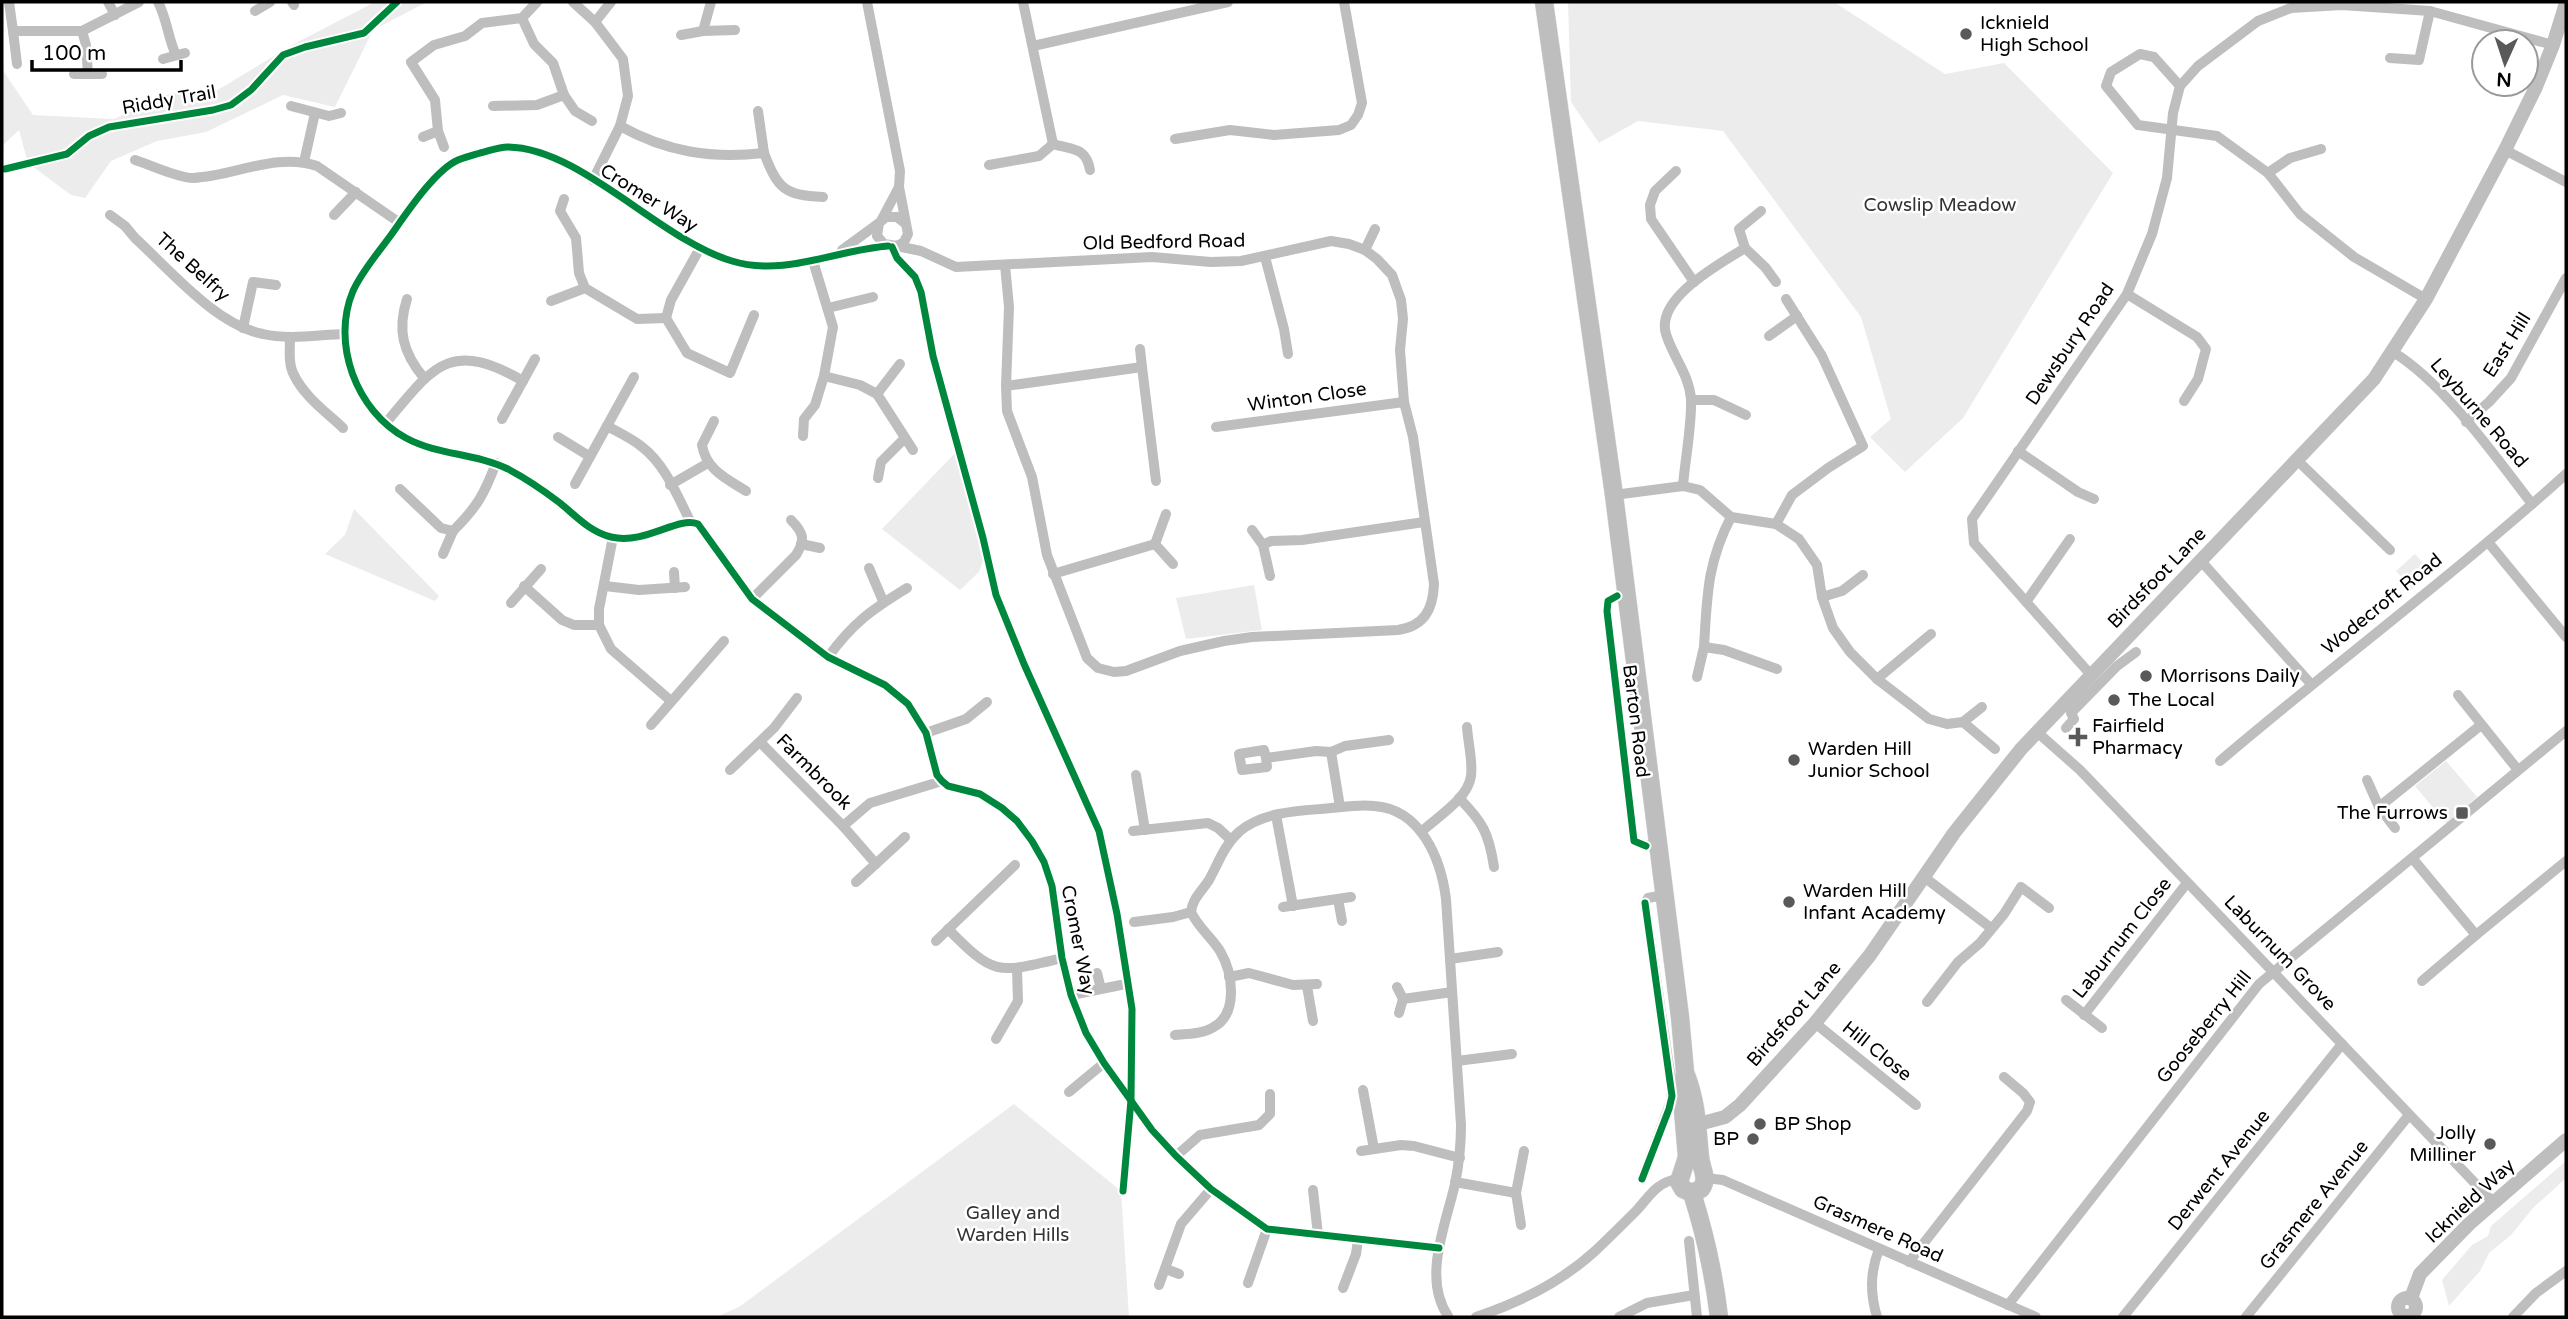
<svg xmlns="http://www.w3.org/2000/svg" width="2568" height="1319" font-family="'Varela Round',sans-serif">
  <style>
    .green { fill: #ececec }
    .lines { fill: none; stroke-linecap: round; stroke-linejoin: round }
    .trunk-casing { stroke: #dbdbdb; stroke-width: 19 }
    .minor { stroke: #bebebe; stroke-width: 10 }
    .tertiary { stroke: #bebebe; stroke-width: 14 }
    .trunk { stroke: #bebebe; stroke-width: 18 }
    .cycleway-casing { stroke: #fff; stroke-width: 11 }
    .cycleway { stroke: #00873e; stroke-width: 7 }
    .poi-dot { fill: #595959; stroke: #fff; stroke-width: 2.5 }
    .labels { text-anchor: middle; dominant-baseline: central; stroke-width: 5; stroke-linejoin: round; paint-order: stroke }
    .poi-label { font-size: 19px; fill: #000; stroke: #fff; text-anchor: start }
    .street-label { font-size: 19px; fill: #000; stroke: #fff }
    .park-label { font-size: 19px; fill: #333; stroke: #fff }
  </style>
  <rect width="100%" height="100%" fill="#fff"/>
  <!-- green -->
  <g class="green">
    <polygon points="375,2 427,2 373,30 335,107 283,95 206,132 157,141 111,161 85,198 71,195 28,163 19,130 2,146 2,69 33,115 114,119 171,93 206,97 294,44"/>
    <polygon points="1568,2 1834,2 1945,74 2004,63 2113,173 1963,418 1905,472 1870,437 1891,419 1861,317 1723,131 1638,121 1599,143 1571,102"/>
    <polygon points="962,446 989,544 979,572 960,590 882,529"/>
    <polygon points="354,509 439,596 435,601 325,554 345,535"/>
    <polygon points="2415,554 2431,572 2412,589 2396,571"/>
    <polygon points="1254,585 1262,630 1186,639 1176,598"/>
    <polygon points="2446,761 2477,797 2446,823 2415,786"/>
    <polygon points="1014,1104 1121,1191 1129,1317 716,1317 739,1307"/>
    <polygon points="2566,1161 2566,1178 2533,1208 2511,1235 2489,1253 2480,1271 2449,1306 2442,1280 2472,1245 2488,1236 2491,1226"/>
  </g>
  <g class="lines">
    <defs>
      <g id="trunk">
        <path d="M 1544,2 L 1614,495 L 1680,1017 L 1685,1072 L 1682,1099 L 1687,1157 L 1679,1182 L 1683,1189 L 1692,1193 C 1705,1234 1714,1275 1719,1317"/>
        <path d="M 1686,1075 C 1697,1103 1697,1128 1700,1157 C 1701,1169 1709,1178 1701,1189 L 1692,1193"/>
      </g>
    </defs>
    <!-- trunk casing -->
    <use href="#trunk" class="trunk-casing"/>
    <!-- minor -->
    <g class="minor">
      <polyline points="9,2 13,31 82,31 139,2"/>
      <polyline points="108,2 115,15"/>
      <path d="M 158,2 C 167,19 168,38 176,55"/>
      <polyline points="292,2 294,5"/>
      <polyline points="573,2 595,22 623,59 628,96 620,126 593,180"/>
      <polyline points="867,2 900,171 899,187 908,234 904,242 897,246 884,244 877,236 879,223 886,217 897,217 906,224"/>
      <polyline points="1023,2 1053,144"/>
      <polyline points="255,11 270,2"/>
      <polyline points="595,22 611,2"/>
      <polyline points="13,31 17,64"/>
      <polyline points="82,31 86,45 88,74"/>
      <polyline points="703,31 735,30"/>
      <polyline points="681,35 703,31 711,2"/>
      <polyline points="1033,46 1228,2"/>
      <polyline points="2390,58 2419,60 2430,11"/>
      <polyline points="163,59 185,53"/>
      <polyline points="74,74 102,74"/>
      <polyline points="2180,86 2154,57 2140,54 2111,72 2106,86 2138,125 2217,136 2268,173 2300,214 2354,257 2426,299"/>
      <polyline points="564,95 575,111 592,121"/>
      <polyline points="291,106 329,116 341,113"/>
      <polyline points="493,106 537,105 564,95 553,63 534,44 522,18"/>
      <polyline points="758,111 764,153"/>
      <path d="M 620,126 C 667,152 711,159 764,153 C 778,189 784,195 823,197"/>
      <polyline points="423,137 438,131"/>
      <polyline points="1175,139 1230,130 1274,135 1339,130 1351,125 1358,115 1362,103 1344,2"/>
      <path d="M 1053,144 C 1073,150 1086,147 1090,170"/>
      <polyline points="444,147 438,131 435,100 411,62 434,45 465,36 482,23 522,18 537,2"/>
      <polyline points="2505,150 2566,182"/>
      <path d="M 135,160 C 151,165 178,178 193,178 C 236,176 275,152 317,166 L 400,223"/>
      <polyline points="304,162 315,113"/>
      <polyline points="989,165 1039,156 1053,144"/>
      <polyline points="1676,171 1655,191 1650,205 1651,219 1694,282"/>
      <polyline points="2268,173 2290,158 2321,149"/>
      <polyline points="564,199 560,211 576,238 579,273 585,288 637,319 666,318"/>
      <path d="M 110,215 L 125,226 L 135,238 C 170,270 216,325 263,334 C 288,340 317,335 344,334"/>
      <polyline points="334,215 356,192"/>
      <polyline points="882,219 899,187"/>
      <path d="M 888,246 C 836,250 784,277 732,261 C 660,240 581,148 508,147 C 498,147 489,151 480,153 C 473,155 465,157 458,160 C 435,170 406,214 391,235 C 378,253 362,271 353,291 C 331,343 356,411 406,438 C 437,455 475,453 508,469 C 527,479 543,490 560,503 C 576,516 590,532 611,537 C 646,545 677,516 698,524 L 752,599 L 828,657 L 885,685 L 908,704 L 926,733 L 937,775 L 942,781 L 948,786 L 980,794 L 1002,808 L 1017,821 L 1032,841 L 1044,862 L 1052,886 L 1062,958 L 1071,995 L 1086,1033 L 1104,1063 L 1152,1130 L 1176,1156 L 1211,1189 L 1267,1229 L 1439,1248"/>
      <path d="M 897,246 L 921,251 L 956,267 L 1152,257 L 1211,262 L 1241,261 L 1331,241 L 1349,244 L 1365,250 L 1377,259 L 1392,275 L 1401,300 L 1403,319 L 1400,350 L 1404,402 L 1413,437 L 1434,584 C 1433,610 1424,626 1398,630 L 1252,637 L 1224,641 L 1180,651 L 1126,671 L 1114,672 L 1098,668 L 1087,658 L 1047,555 L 1032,477 L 1007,411 L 1006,386 L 1009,307 L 1005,265"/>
      <polyline points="700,248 671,300 666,318 687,353 730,373 754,315"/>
      <polyline points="1745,248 1765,267 1776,282"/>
      <polyline points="842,250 879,223"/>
      <polyline points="1365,250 1375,229"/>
      <polyline points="1265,257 1284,329 1288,354"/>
      <polyline points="2127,294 2197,337 2206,349 2198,379 2184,401"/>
      <path d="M 407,299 C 397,330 403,353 424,378"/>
      <polyline points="551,301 585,288"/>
      <polyline points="828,308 873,297"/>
      <polyline points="243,328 253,282 276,285"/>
      <polyline points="1769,336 1797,316"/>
      <path d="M 290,337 C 290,349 288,364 294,375 C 304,396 326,412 343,428"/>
      <polyline points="1140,349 1142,367"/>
      <path d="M 2393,352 C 2444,383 2495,456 2532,504"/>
      <polyline points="824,376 860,385 877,394 913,450"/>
      <polyline points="1006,386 1142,367 1156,481"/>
      <polyline points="877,394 900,364"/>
      <polyline points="1691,400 1714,400 1746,415"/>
      <polyline points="502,419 535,359"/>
      <path d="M 714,421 L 702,445 C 706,470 727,479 746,491"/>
      <polyline points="2466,422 2489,402 2511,378 2566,278"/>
      <path d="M 385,424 C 433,367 449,338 523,381"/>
      <path d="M 607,426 C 618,432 631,438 641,446 C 665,464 677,495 690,521"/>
      <polyline points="1216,427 1404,402"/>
      <polyline points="803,436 804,419 815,405 824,376 833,327 813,261"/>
      <polyline points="558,437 589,456"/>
      <polyline points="2018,451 2078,492 2094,499"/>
      <polyline points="2298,461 2390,550"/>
      <polyline points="878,478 881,462 904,439"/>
      <polyline points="575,484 634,377"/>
      <polyline points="670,485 708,463"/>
      <path d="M 1683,486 C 1685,459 1692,426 1691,399 C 1689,374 1673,357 1666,334 C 1655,298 1720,264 1745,248 L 1739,229 L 1761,211"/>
      <path d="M 400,489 L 441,528 L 453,531 C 477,507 484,495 496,463"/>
      <polyline points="1614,495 1683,486 1700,490 1731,517 1776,524 1799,539 1817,565 1822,597 1833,628 1850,652 1877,679 1929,719 1947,724 1963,722 1995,749"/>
      <polyline points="1166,514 1155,544 1173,564"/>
      <path d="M 1731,517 C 1707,563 1707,597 1704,647 L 1724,650 L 1777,669"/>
      <polyline points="1776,524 1792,495 1828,468 1863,446 1822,356 1786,299"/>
      <polyline points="1252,530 1263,545 1270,576"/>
      <polyline points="613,537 599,609 599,625 611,649 671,701"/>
      <polyline points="2488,542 2566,637"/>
      <polyline points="801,544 820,548"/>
      <polyline points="1263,545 1271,541 1302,540 1424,522"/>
      <polyline points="443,554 453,531"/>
      <polyline points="2201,561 2311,684"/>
      <polyline points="869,568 883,601"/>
      <polyline points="674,572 675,588"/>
      <polyline points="1053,574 1155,544"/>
      <polyline points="524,586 562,620 574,625 599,625"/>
      <polyline points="605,586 639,590 685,587"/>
      <polyline points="1626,596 1617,596 1608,601 1607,611 1634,841 1646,846 1657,844"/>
      <polyline points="1822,597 1842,591 1863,575"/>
      <path d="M 752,599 L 796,555 C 806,539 803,532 791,520"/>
      <polyline points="2026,602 2070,539"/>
      <polyline points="511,603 541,569"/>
      <path d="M 828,657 C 853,623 871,610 907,588"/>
      <polyline points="2091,675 1974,543 1972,519 2127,294 2152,234 2167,178 2173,113 2180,86 2198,66 2258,21 2291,8 2342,5 2430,11 2553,45"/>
      <polyline points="1697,677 1704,647"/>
      <polyline points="1877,679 1931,634"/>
      <polyline points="2458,695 2518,770"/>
      <polyline points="1963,722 1982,707"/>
      <polyline points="651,725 724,641"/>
      <polyline points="2066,728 2074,719 2071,713 2117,666 2136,652"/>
      <polyline points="2037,732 2080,770 2493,1202"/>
      <polyline points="926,733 966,719 987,702"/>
      <polyline points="760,742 843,826 870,803 942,781"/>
      <polyline points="1331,752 1340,807"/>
      <polyline points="1266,758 1264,750 1239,754 1242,770 1267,767 1266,758 1316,751 1331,752 1345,746 1389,740"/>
      <path d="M 2220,761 C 2334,664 2455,574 2566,474"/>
      <polyline points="730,770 774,728 797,698"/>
      <polyline points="1136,775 1145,830"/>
      <polyline points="2367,780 2379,807 2481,725"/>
      <path d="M 1459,798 C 1483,822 1489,834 1494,867"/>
      <polyline points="2379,807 2395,828"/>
      <polyline points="1276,815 1293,906"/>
      <polyline points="843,826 876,864"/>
      <polyline points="1133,831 1208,823 1218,828 1231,840"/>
      <path d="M 1421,832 C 1437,817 1468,799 1471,776 C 1473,761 1468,743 1467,727"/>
      <polyline points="2413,859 2476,935 2566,861"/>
      <polyline points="1924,877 1991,928"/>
      <polyline points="856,882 905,837"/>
      <polyline points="1338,899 1342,921"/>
      <polyline points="1283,907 1351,897"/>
      <path d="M 1191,912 C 1192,899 1202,891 1209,880 C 1219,862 1224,845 1240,831 C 1262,813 1294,811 1321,809 C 1339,808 1357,804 1374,806 C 1421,809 1441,859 1446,899 L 1461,1125 C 1461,1145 1459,1164 1455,1184 C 1446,1224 1422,1278 1448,1316"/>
      <polyline points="1134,922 1173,917 1191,912"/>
      <path d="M 948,929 C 995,977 998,973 1062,958"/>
      <polyline points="936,941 1015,865"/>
      <polyline points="1450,959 1498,952"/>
      <polyline points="1097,973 1101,989"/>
      <polyline points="1229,977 1249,973 1293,985 1317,984"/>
      <polyline points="2422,981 2476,935"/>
      <polyline points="1307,986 1313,1021"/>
      <polyline points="1397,987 1403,999 1399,1013"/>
      <polyline points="1071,995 1121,985"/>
      <polyline points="1403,999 1452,992"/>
      <polyline points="2066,1000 2102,1028"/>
      <polyline points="1927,1002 1958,962 1980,943 2004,914 2021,887 2049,908"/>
      <polyline points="2084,1015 2187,883"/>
      <polyline points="1815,1023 1916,1105"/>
      <path d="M 1175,1035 C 1187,1034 1202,1034 1212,1028 C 1239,1015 1233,973 1220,951 C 1211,937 1198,927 1191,912"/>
      <polyline points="996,1039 1018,1001 1017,969"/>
      <polyline points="1457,1061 1512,1054"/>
      <polyline points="1363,1090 1374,1149"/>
      <polyline points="1069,1092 1104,1063"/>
      <polyline points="1361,1151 1401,1145 1414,1146 1460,1158"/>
      <polyline points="1176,1156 1200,1135 1259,1125 1270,1114 1270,1094"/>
      <polyline points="1705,1178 1723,1180 2036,1317"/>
      <polyline points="1642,1179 1671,1101 1671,1080 1645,903 1648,898 1664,895"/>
      <polyline points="1455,1182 1516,1193"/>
      <polyline points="1313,1190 1318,1235"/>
      <polyline points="1521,1225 1516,1193 1524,1151"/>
      <polyline points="1689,1241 1697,1317"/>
      <polyline points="1909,1262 2027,1111 2030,1102 2023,1093 2004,1077"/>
      <polyline points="1166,1269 1179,1274"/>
      <polyline points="1248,1283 1267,1229"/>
      <polyline points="1159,1285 1181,1224 1211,1189"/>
      <polyline points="1343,1288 1356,1254 1358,1239"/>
      <polyline points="2008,1305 2259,984 2566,731"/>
      <path d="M 1476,1317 C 1518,1303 1561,1282 1594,1252 C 1609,1238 1623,1224 1637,1210 C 1652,1193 1655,1184 1679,1178"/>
      <polyline points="1619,1317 1647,1303 1694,1295"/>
      <path d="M 1877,1317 C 1870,1293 1870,1273 1879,1249"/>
      <polyline points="2123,1317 2342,1044"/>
      <polyline points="2246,1317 2409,1115"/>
      <polyline points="2513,1317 2536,1293 2566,1271"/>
    </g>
    <!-- tertiary -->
    <g class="tertiary">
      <polyline points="1699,1124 1725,1117 1740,1105 1815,1023 1870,955 1954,833 2021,749 2374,379 2426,299 2505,150 2535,89 2553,45 2566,3"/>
      <circle cx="2407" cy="1307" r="9"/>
      <polyline points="2411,1298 2420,1274 2469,1224 2566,1140"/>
    </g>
    <!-- trunk -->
    <use href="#trunk" class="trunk"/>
    <defs>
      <g id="cycleway">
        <polyline points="5,169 67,154 89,136 109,127 213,110 231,105 251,90 283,55 305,47 364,33 397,2"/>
        <path d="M 888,246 C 836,250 784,277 732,261 C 660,240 581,148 508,147 C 498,147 489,151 480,153 C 473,155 465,157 458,160 C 435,170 406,214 391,235 C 378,253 362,271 353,291 C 331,343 356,411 406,438 C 437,455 475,453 508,469 C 527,479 543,490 560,503 C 576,516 590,532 611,537 C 646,545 677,516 698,524 L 752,599 L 828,657 L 885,685 L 908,704 L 926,733 L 937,775 L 942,781 L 948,786 L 980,794 L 1002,808 L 1017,821 L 1032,841 L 1044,862 L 1052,886 L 1062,958 L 1071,995 L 1086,1033 L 1104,1063 L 1152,1130 L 1176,1156 L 1211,1189 L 1267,1229 L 1439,1248"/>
        <polyline points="892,247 897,258 915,277 921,292 933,356 983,538 996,595 1024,664 1099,831 1117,914 1132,1009 1131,1100 1123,1191"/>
        <polyline points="1617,596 1608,601 1607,611 1634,841 1646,846"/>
        <polyline points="1642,1179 1669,1109 1672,1096 1645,903"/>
      </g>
    </defs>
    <!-- cycleway casing -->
    <use href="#cycleway" class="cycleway-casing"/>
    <!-- cycleway -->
    <use href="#cycleway" class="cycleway"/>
  </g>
  <!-- markers -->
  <g class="poi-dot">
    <circle cx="1966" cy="34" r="7"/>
    <circle cx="2146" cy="676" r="7"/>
    <circle cx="2114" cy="700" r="7"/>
    <path d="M2074.5 726.5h7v7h7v7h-7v7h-7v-7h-7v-7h7z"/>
    <circle cx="1794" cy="760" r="7"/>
    <rect x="2455" y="806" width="14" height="14" rx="3.5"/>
    <circle cx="1789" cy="902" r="7"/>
    <circle cx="1760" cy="1124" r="7"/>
    <circle cx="1753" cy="1139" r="7"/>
    <circle cx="2490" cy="1144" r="7"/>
  </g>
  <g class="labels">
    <!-- poi labels -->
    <g class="poi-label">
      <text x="1980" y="23">Icknield<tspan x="1980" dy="22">High School</tspan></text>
      <text x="2160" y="676">Morrisons Daily</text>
      <text x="2128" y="700">The Local</text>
      <text x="2092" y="726">Fairfield<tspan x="2092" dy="22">Pharmacy</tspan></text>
      <text x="1808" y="749">Warden Hill<tspan x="1808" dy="22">Junior School</tspan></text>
      <text x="2448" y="813" text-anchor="end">The Furrows</text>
      <text x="1803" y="891">Warden Hill<tspan x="1803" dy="22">Infant Academy</tspan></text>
      <text x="1774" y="1124">BP Shop</text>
      <text x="2476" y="1133" text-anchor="end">Jolly<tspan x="2476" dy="22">Milliner</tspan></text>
      <text x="1739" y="1139" text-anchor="end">BP</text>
    </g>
    <!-- street labels -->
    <g class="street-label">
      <text transform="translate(169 100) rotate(-10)">Riddy Trail</text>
      <text transform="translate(649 198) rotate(32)">Cromer Way</text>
      <text transform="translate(1164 242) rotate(-1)">Old Bedford Road</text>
      <text transform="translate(193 267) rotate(42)">The Belfry</text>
      <text transform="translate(2070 344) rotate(-56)">Dewsbury Road</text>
      <text transform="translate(2507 345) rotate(-58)">East Hill</text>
      <text transform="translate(1307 397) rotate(-8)">Winton Close</text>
      <text transform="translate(2479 413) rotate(49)">Leyburne Road</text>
      <text transform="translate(2157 578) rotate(-46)">Birdsfoot Lane</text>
      <text transform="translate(2382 604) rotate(-39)">Wodecroft Road</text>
      <text transform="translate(1636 721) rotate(83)">Barton Road</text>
      <text transform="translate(814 772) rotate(45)">Farmbrook</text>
      <text transform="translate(2122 938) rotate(-52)">Laburnum Close</text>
      <text transform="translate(1078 940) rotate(79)">Cromer Way</text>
      <text transform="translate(2280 953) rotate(46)">Laburnum Grove</text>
      <text transform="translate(1794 1014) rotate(-49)">Birdsfoot Lane</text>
      <text transform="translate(2204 1027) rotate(-51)">Gooseberry Hill</text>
      <text transform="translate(1877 1051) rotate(39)">Hill Close</text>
      <text transform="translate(2219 1170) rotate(-51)">Derwent Avenue</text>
      <text transform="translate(2470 1201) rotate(-43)">Icknield Way</text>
      <text transform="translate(2314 1205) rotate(-51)">Grasmere Avenue</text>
      <text transform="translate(1878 1229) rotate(24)">Grasmere Road</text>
    </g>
    <!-- park labels -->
    <g class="park-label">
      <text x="1940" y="205">Cowslip Meadow</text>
      <text x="1013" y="1213">Galley and<tspan x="1013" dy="22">Warden Hills</tspan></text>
    </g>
  </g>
  <!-- border -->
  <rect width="2568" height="1319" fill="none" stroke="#000000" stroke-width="7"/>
  <!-- north arrow -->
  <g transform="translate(2505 63) rotate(183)"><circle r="33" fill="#ffffff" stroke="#999999" stroke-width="2"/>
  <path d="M0-5L12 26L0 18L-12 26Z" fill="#595959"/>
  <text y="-10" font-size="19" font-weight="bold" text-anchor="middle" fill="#000000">N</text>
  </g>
  <!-- scale -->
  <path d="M32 60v10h149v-10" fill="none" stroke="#000000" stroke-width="3.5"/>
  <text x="42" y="60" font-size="21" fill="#000000" stroke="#ffffff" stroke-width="5" paint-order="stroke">100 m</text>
</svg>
